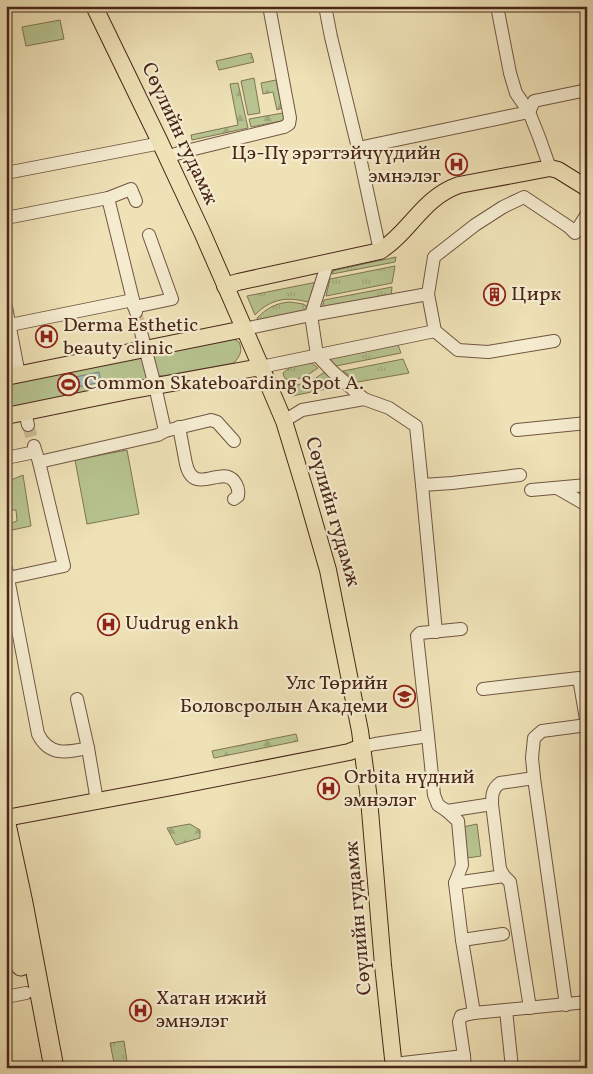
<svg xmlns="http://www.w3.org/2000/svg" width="593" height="1074" font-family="Vollkorn,serif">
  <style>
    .grass { fill: url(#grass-tufts); stroke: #807555 }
    .forest { fill: url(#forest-firs); stroke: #807555 }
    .park { fill: #b7c490; stroke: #807555 }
    .water { fill: #9dbcb8; stroke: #7b8079 }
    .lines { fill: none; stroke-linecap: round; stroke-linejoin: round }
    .minor-tunnel { stroke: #cebc98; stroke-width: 12; stroke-dasharray: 12 6; stroke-linecap: butt }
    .minor-casing { stroke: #725541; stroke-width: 14 }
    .major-casing { stroke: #49261a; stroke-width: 18 }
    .highway-casing { stroke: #49261a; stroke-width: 21 }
    .minor { stroke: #f5ecd0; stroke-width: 12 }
    .major { stroke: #efe2b7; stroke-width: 16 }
    .highway { stroke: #efe2b7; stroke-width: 19 }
    .labels { text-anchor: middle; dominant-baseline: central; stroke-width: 4.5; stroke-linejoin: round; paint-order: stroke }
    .street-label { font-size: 20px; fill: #49261a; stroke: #f5ecd0 }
    .poi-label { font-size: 20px; fill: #49261a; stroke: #f5ecd0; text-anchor: start }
  </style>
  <defs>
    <pattern id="grass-tufts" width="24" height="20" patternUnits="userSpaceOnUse" patternTransform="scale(1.25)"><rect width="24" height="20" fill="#b7c490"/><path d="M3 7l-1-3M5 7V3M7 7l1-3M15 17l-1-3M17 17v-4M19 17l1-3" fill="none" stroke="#9fa87c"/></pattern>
    <pattern id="forest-firs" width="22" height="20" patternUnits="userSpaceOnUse" patternTransform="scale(1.25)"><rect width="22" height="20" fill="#b7c490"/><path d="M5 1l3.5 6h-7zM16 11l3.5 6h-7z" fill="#9fa87c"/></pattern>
  </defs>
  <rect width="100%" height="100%" fill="#efe2b7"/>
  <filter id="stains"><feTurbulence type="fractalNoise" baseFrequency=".004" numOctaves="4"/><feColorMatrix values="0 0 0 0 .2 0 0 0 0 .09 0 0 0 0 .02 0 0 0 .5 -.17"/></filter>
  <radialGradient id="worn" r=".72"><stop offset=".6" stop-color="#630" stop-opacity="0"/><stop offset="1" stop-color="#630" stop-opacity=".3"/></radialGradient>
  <!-- grass -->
  <g class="grass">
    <polygon points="396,257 395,262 332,274 333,271 336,270"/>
    <polygon points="395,266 392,283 326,296 330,279"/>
    <path d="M 317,282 L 311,303 C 289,296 271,298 255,315 L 247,296 Z"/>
    <polygon points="392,287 391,297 322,310 324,300"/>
    <path d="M 290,302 L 303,304 L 310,308 L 308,311 L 259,323 L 257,318 C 267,308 276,303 290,302 Z"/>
    <polygon points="398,345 401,353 336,366 328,359"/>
    <polygon points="403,359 409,373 358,382 343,371"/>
    <path d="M 312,363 L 318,368 C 308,375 298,382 285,379 L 283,373 L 292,366 Z"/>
    <path d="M 323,373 L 325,373 L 341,386 L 292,396 L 287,385 C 302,386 311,382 323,373 Z"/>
    <polygon points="124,1041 128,1068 115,1068 110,1043"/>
  </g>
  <!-- forest -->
  <g class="forest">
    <polygon points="251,53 254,62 219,70 216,61"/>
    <polygon points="276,80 282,108 277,110 273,92 263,94 261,83"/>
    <polygon points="238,83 248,128 192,140 191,135 238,125 230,84"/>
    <polygon points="283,113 284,119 281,121 251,127 249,119"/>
    <polygon points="296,734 298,741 214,758 212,751"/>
    <polygon points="190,824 200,830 200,838 176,845 167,828"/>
  </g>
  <!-- park -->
  <g class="park">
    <polygon points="60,20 64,39 26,46 22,27"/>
    <polygon points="254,78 260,113 248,115 241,81"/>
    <path d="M 232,338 L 239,342 C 243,351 240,356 234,363 L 163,376 L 157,375 L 154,357 L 156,353 Z"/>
    <polygon points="140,354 149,379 145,384 6,411 6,381"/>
    <polygon points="127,450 139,514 87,524 75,460"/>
    <polygon points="23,475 31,526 12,530 11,523 17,521 16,510 9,510 6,482"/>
    <polygon points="477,824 481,856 467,858 463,827"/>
  </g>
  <!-- water -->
  <polygon class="water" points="99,372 101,382 68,389 66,379"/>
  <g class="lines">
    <!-- minor-tunnel -->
    <g class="minor-tunnel">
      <polyline points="136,312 141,332"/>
      <polyline points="28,425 34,446"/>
    </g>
    <defs>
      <g id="minor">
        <polyline points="325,6 331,37 358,148 380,251"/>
        <polyline points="497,6 510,73 516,93 529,112 539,137 550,168"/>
        <polyline points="358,148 529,112 534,101 587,90"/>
        <polyline points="167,157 182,152 284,127 289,124 290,118 269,6"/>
        <polyline points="6,173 161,143"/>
        <polyline points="108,198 131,189 136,201"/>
        <polyline points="6,218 108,198 136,312"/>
        <polyline points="328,262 311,315 317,355 332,371 364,399 389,408 416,426 422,485 452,483 520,475"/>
        <polyline points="6,307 19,375"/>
        <polyline points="134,307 172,299 149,235"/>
        <polyline points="10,325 133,300"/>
        <polyline points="244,329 311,315 428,294"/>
        <polyline points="435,331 458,350 488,352 554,341"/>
        <polyline points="141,332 155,386 165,431"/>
        <polyline points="261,367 435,331 428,294 434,257 475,225 503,207 524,197 569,227 575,233 587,214"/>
        <polyline points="25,412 28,425"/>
        <polyline points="284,421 302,410 364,399"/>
        <path d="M 179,427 L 186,464 C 194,497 221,465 234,481 C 238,486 239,490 238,496 L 234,499"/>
        <polyline points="517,430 587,423"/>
        <polyline points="6,458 35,452"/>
        <polyline points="39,462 158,435 165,431 211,420 217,422 234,441"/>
        <polyline points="422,485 436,632"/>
        <polyline points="557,488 585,504 587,506"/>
        <polyline points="531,490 587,485"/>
        <path d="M 6,568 L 38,734 C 49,756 66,753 88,748"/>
        <polyline points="8,578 64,566 39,462 34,446"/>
        <polyline points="483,689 579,678 587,725"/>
        <polyline points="77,699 88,748 97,801"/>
        <polyline points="428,736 434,795 438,805 447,811 458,821 462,865 455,883 462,940 474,1013"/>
        <polyline points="362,747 375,744 428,736 417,636 420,633 461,629"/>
        <polyline points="492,804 500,869 504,876 510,882 530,1008"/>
        <path d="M 447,811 L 492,804 C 492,795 492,789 500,783 L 534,778"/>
        <polyline points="455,883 504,876"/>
        <polyline points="462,940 503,934"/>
        <polyline points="6,961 20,959"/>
        <polyline points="6,997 26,993"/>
        <polyline points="566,1005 534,778 532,758 534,738 542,731 587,725"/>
        <polyline points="506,1010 512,1068"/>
        <polyline points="464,1056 459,1022 461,1016 474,1013 587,1002"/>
        <polyline points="394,1064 464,1056 465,1068"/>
      </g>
      <g id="major">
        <polyline points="94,6 159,140 202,232 261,367 284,421 305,490 328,570 360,731 369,799 383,965 394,1068"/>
        <path d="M 225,286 L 238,282 L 380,251 C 411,231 422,198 459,185 L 550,168 L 558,170 L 587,188"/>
        <polyline points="6,377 244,329"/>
        <polyline points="6,416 128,391 261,367"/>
        <polyline points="6,818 172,787 349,752 362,747"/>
      </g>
      <g id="highway">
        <polyline points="6,824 23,903 54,1068"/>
        <polyline points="6,889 21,966"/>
      </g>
    </defs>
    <!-- minor casing -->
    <use href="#minor" class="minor-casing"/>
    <!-- major casing -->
    <use href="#major" class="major-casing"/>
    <!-- highway casing -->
    <use href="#highway" class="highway-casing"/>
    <!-- minor -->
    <use href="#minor" class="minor"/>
    <!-- major -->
    <use href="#major" class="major"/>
    <!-- highway -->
    <use href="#highway" class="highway"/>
  </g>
  <!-- icons -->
  <defs>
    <symbol id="hospital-ring" viewBox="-11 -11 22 22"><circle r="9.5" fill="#f5ecd0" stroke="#8f2418" stroke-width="1.5"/><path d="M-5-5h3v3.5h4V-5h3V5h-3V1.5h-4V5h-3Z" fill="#8f2418"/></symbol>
    <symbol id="building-ring" viewBox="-11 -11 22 22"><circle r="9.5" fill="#f5ecd0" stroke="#8f2418" stroke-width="1.5"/><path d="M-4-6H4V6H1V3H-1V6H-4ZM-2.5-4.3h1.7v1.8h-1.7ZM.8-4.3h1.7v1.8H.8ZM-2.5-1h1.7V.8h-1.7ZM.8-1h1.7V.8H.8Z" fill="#8f2418"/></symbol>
    <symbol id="stadium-ring" viewBox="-11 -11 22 22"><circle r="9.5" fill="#f5ecd0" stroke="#8f2418" stroke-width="1.5"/><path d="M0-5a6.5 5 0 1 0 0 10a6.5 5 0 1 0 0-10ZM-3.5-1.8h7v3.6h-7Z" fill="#8f2418"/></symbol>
    <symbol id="university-ring" viewBox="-11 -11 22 22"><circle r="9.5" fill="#f5ecd0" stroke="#8f2418" stroke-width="1.5"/><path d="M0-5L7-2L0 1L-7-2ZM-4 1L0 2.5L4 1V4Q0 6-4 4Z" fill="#8f2418"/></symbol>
  </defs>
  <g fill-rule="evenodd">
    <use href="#hospital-ring" x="444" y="152" width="25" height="25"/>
    <use href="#building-ring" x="482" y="282" width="25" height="25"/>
    <use href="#hospital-ring" x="34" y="324" width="25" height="25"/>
    <use href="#stadium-ring" x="56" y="372" width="25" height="25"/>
    <use href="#hospital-ring" x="96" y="612" width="25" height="25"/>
    <use href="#university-ring" x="392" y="684" width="25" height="25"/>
    <use href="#hospital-ring" x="316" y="776" width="25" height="25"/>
    <use href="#hospital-ring" x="128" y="998" width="25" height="25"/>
  </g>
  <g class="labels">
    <!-- street labels -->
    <g class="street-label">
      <text transform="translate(179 134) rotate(65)">Сөүлийн гудамж</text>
      <text transform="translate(332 512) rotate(74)">Сөүлийн гудамж</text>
      <text transform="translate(359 918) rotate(-95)">Сөүлийн гудамж</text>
    </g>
    <!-- poi labels -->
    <g class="poi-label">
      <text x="441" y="154" text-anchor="end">Цэ-Пү эрэгтэйчүүдийн<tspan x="441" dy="23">эмнэлэг</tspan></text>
      <text x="511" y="295">Цирк</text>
      <text x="63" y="326">Derma Esthetic<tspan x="63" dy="23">beauty clinic</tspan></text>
      <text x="84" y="384">Common Skateboarding Spot A.</text>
      <text x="125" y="624">Uudrug enkh</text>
      <text x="388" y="684" text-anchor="end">Улс Төрийн<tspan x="388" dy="23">Боловсролын Академи</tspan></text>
      <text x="344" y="778">Orbita нүдний<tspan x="344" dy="23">эмнэлэг</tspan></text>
      <text x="156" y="999">Хатан ижий<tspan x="156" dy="23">эмнэлэг</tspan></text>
    </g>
  </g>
  <!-- margin -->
  <rect width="593" height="1074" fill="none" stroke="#efe2b7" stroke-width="25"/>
  <rect x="8" y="8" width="578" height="1059" fill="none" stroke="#49261a" stroke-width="2.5"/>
  <rect x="12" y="12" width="568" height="1049" fill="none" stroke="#49261a"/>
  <rect width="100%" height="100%" filter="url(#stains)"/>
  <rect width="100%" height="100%" fill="url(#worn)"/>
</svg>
